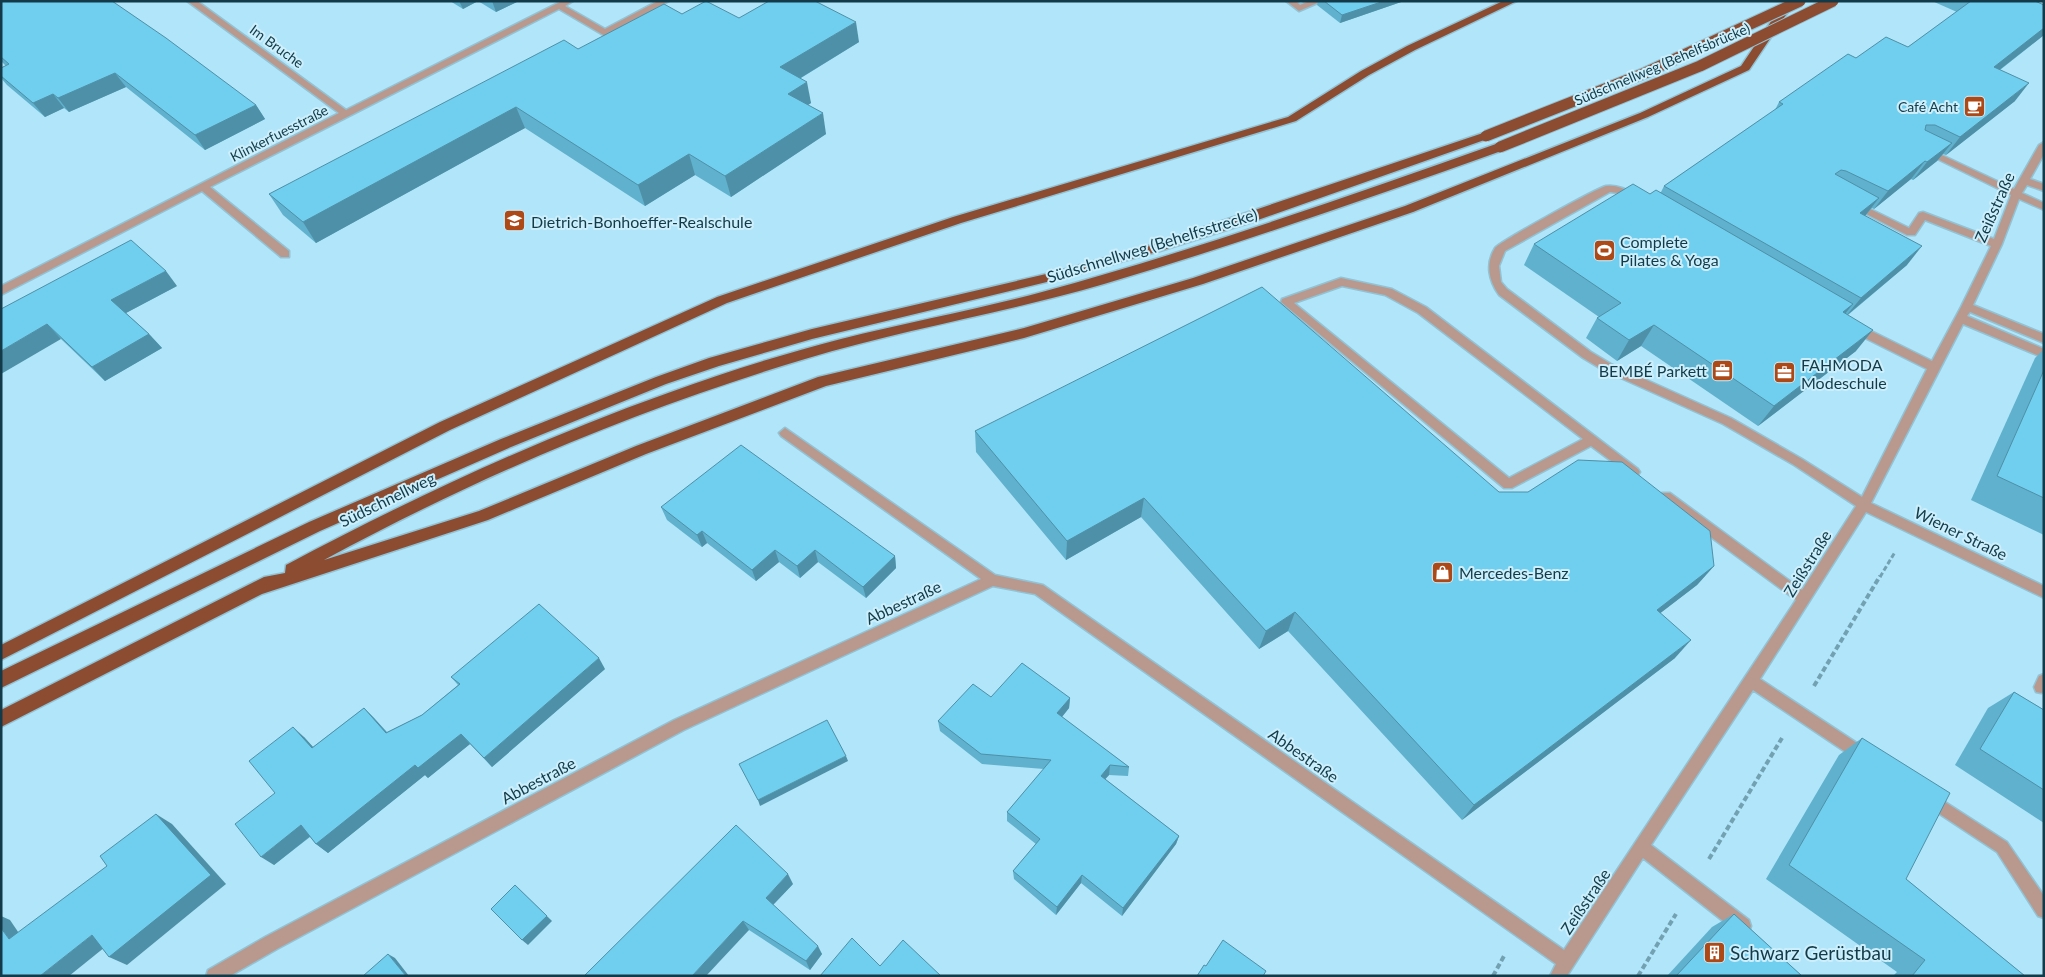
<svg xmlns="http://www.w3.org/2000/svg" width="2045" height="977" font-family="Lato,sans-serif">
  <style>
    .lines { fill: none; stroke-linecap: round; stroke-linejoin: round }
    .minor-casing { stroke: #91c3d6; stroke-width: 3 }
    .highway-casing { stroke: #91c3d6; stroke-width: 3 }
    .path-far1 { stroke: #72a1b2; stroke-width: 3; stroke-dasharray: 5 2.5; stroke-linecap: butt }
    .path { stroke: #72a1b2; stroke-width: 4; stroke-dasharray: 5.5 3; stroke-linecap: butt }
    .minor { fill: #b9998d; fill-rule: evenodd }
    .highway { fill: #8b4c32; fill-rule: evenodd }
    .highway-bridge-casing { stroke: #91c3d6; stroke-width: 13; stroke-linecap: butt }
    .highway-bridge { stroke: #8b4c32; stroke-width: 11 }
    .wall { fill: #60b1cd }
    .shaded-wall { fill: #4e90a7 }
    .building { fill: #70ceee; stroke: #4e90a7 }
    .labels { text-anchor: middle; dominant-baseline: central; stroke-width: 4; stroke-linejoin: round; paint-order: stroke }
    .far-street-label { font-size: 14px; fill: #123a48; stroke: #cdeffc }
    .far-poi-label { font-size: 14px; fill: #123a48; stroke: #cdeffc; text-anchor: end }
    .street-label { font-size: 16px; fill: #123a48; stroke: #cdeffc }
    .poi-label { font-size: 16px; fill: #123a48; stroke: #cdeffc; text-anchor: start }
    .near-poi-label { font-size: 19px; fill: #123a48; stroke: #cdeffc; text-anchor: start }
  </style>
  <rect width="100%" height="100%" fill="#b1e5f9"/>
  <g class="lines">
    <defs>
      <g id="minor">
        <polygon points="187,1 197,1 346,110 562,1 573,1 565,6 605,29 658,1 669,1 605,36 559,9 210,187 289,251 289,257 281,257 202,191 1,295 1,286 339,113"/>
        <polygon points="1286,1 1296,1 1300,5 1309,1 1322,1 1299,11"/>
        <path d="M 2044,142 L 2044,154 L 2030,179 L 2044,184 L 2044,191 L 2027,185 L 2022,193 L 2044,203 L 2044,210 L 2019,199 L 2002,244 L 1973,305 L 2044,334 L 2044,343 L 1970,312 L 1967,316 L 2044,349 L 2044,358 L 1963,324 L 1871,503 L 2044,586 L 2044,598 L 1866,512 L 1760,679 L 1869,751 L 1871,756 L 1869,761 L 1864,763 L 1859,761 L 1753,690 L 1651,845 L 1749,920 L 1751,926 L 1749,932 L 1743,934 L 1737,932 L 1643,858 L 1567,976 L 1550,976 L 1556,964 L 1035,594 L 993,586 L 684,730 L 277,949 L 230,976 L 206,976 L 208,970 L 265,937 L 674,720 L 981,579 L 781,436 L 779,433 L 785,428 L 995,575 L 1043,585 L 1564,950 L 1796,600 L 1662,501 L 1660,497 L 1662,493 L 1670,493 L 1802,590 L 1856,506 L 1794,465 L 1723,424 L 1603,370 L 1583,358 L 1499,295 C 1489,281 1485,264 1495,248 C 1499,242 1597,188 1606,186 C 1618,184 1629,191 1639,197 L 1640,199 L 1635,202 L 1618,193 L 1610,192 L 1505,251 L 1499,266 L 1501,282 L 1507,289 L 1591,352 L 1611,364 L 1731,418 L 1802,459 L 1862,497 L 1927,369 L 1851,331 L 1849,328 L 1855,324 L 1859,325 L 1932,361 L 1961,307 L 1991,246 L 1925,220 L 1915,235 L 1907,235 L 1849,205 L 1850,203 L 1858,203 L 1909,228 L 1919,213 L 1923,212 L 1994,239 L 2011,195 L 1921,151 L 1926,148 L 1929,149 L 2014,189 L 2039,145 Z"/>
        <path d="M 1341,278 L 1392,289 L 1426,307 L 1638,469 L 1640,472 L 1638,475 L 1630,475 L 1591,446 L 1512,488 L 1504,488 L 1281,302 L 1282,299 ZM 1342,286 L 1385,295 L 1418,313 L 1583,439 L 1509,478 L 1294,303 Z"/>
        <polygon points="2044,674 2044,692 2041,693 2036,692 2034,687 2039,676"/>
        <polygon points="1928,791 2007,842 2044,896 2044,918 2038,916 1997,852 1923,803 1920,798 1923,793"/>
      </g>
      <g id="highway">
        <polygon points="1503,1 1517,1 1415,50 1369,75 1296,121 961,223 727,303 450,430 1,660 1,645 440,422 717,297 953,217 1288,117 1361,71 1407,46"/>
        <path d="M 1787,1 L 1798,2 L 1790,9 L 1749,70 L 1648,117 L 1413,212 L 1203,284 L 1024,338 L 826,386 L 646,454 L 488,520 L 262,594 L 1,727 L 1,710 L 264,577 L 285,573 L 286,565 C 410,499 536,440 668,393 C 725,372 783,354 841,339 C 908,322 975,310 1042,292 C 1196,250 1346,197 1496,144 L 1504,144 L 1506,147 L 1504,150 C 1372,197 1239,244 1104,284 C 1005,313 904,329 805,359 C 638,409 477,477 324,560 L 479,511 L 636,446 L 818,377 L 1024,328 L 1193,278 L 1405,206 L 1640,113 L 1741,66 L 1782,5 Z"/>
        <polygon points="1486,132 1490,134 1490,138 1255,221 1160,251 1059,279 812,339 719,366 666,384 511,447 320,531 1,688 1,671 309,522 501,439 656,377 709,358 812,329 1059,271 1151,245"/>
      </g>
    </defs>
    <!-- minor casing -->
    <use href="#minor" class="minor-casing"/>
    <!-- highway casing -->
    <use href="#highway" class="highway-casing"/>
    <!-- path-far1 -->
    <polyline class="path-far1" points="1880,577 1895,552"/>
    <!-- path -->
    <g class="path">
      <polyline points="1814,686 1880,576"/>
      <polyline points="1709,859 1782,738"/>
      <polyline points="1493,976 1504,956"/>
      <polyline points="1638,976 1676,914"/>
    </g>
    <!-- minor -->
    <use href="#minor" class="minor"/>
    <!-- highway -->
    <use href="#highway" class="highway"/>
    <defs>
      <g id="highway-bridge">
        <polyline points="1486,136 1645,73 1800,1"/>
        <polyline points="1500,147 1700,66 1833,1"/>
      </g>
    </defs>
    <!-- highway-bridge casing -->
    <use href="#highway-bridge" class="highway-bridge-casing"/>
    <!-- highway-bridge -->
    <use href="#highway-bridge" class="highway-bridge"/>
  </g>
  <!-- wall -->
  <g class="wall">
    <polygon points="1,1 256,105 265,119 205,150 126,87 69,112 64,108 45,117 7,85 1,78 1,68 6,66 1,61"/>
    <polygon points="450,1 478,1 463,9"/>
    <polygon points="478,1 519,1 496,12"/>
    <polygon points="1318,1 1404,1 1340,23 1317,5"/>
    <polygon points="1932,1 2035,1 2044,5 2044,35 2000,70 2015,101 1946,155 1943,154 1937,161 1913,180 1911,179 1874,209 1872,208 1865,216 1907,265 1848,315 1856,351 1758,426 1641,346 1617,361 1586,338 1597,318 1599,317 1524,265 1534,244 1650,194 1661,192 1664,186 1775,110 1779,102 1856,58 1908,47 1957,12"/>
    <polygon points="682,14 739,18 859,42 801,78 811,103 808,105 826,134 731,197 695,175 645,206 525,128 316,243 283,215 269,194 578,49"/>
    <polygon points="177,286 126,313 149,334 162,348 105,381 61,339 1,309"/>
    <polygon points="2044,349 2044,535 1971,500 2035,358"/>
    <polygon points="975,431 1499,492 1714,566 1697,585 1660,613 1675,658 1462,820 1288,631 1259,649 1141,517 1066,560 976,452"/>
    <polygon points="661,507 895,556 896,568 866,598 818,562 800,578 779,562 756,581 707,543 702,547 667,520"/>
    <polygon points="605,669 492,767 470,744 428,778 425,775 328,853 316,844 310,837 274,865 275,793 304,737 313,747 364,708 374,718 387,732 422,715 458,685 451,677"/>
    <polygon points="2014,692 2044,710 2044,823 1955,765 1988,708"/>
    <polygon points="991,697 1070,698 1069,708 1062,717 1129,767 1128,776 1109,775 1105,779 1179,836 1176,844 1122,916 1081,883 1056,915 1014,879 1013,871 1036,844 1007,821 1007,812 1044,769 982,764 940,731 938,721"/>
    <polygon points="1862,738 1906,879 2025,976 1893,976 1897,972 1766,879 1839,755"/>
    <polygon points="793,884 773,905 822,954 810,970 749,930 584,976"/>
    <polygon points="1734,914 1802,976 1667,976 1712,927"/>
  </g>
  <!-- shaded-wall -->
  <g class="shaded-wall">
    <polygon points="459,1 478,1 463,9"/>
    <polygon points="492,1 519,1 496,12"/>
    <polygon points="1384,1 1404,1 1340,23 1342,15"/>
    <polygon points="856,22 859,42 784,88 780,67"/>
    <polygon points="2044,28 2044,35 1980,85 1994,67"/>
    <polygon points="115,73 126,87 69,112 58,98"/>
    <polygon points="807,82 811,103 792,115 788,94"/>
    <polygon points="2029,83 2015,101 1946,155 1960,137"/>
    <polygon points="53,94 64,108 45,117 33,103"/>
    <polygon points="256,105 265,119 205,150 195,135"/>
    <polygon points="516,107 525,128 316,243 303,222"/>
    <polygon points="823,113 826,134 731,197 725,176"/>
    <polygon points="1952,143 1937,161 1913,180 1927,162"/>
    <polygon points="689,154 695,175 645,206 638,185"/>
    <polygon points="1925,161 1911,179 1874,209 1888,191"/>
    <polygon points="1879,198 1865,216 1860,213"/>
    <polygon points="1922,246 1907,265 1846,316 1861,298"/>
    <polygon points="166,271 177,286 124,314 111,300"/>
    <polygon points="1853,304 1836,325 1843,312"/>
    <polygon points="47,324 61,339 1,374 1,351"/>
    <polygon points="1654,325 1641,346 1617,361 1629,340"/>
    <polygon points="1873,330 1856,351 1758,426 1774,406"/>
    <polygon points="149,334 162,348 105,381 92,367"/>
    <polygon points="1144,498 1141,517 1066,560 1067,541"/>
    <polygon points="702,531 707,543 702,547 697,535"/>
    <polygon points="775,550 779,562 756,581 752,570"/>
    <polygon points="815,550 818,562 800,578 797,566"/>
    <polygon points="895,556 896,568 866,598 863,587"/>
    <polygon points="1714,566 1697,585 1641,628 1657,610"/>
    <polygon points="1295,612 1288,631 1259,649 1266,631"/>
    <polygon points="1691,640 1675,658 1462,820 1474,805"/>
    <polygon points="599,658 605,669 492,767 484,758"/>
    <polygon points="1070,698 1069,708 1057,723 1057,713"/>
    <polygon points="364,708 374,718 396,743 386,733"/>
    <polygon points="293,727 304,737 323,758 312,748"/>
    <polygon points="461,734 470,744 428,778 425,775 328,853 316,844 415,765"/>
    <polygon points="846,756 848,761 760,806 758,800"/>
    <polygon points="1110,765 1109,775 1100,785 1101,776"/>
    <polygon points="156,814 172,824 226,884 127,965 109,957"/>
    <polygon points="301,825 313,834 274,865 261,857"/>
    <polygon points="1179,836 1176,844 1122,916 1123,908"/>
    <polygon points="788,874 793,884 771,907 766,898"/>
    <polygon points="1082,875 1081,883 1056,915 1057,907"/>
    <polygon points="515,885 552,921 528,945 522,940"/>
    <polygon points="1,916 10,920 29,948 9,939 1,928"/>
    <polygon points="743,921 749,930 706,976 692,976"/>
    <polygon points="92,935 110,943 69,976 40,976"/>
    <polygon points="818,946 822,954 810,970 806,961"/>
    <polygon points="388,954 395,958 409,976 406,976"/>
  </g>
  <!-- building -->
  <g class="building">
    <polygon points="1,1 112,1 166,38 256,105 195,135 115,73 58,98 53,94 33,103 1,76 1,68 9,64 1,57"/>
    <polygon points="706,1 739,18 769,1 815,1 856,22 780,67 807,82 788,94 823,113 725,176 689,154 638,185 516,107 303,222 269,194 564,40 578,49 664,4 682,14"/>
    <polygon points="1324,1 1384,1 1342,15"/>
    <polygon points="1971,1 2035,1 2044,5 2044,28 1994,67 2029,83 1960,137 1935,125 1926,125 1925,130 1952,143 1927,162 1925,161 1888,191 1846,171 1841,170 1835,174 1879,198 1860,213 1922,246 1861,298 1664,186 1783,104 1779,102 1848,54 1856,58 1886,37 1908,47"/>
    <polygon points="1633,184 1650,194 1656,190 1853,304 1843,312 1873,330 1774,406 1654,325 1629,340 1597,318 1621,303 1534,244"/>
    <polygon points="131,240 166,271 111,300 149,334 92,367 47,324 1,351 1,309"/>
    <polygon points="1262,287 1499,492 1528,492 1578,460 1622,462 1710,531 1714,566 1657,610 1691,640 1474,805 1295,612 1266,631 1144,498 1067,541 975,431"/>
    <polygon points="2044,370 2044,498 1997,476"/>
    <polygon points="741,445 895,556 863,587 815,550 797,566 775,550 752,570 702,531 697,535 661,507"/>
    <polygon points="539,604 599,658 484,758 461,734 418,768 415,765 316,844 301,825 261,857 235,824 275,793 249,761 293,727 312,748 364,708 386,733 422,715 460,684 451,677"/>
    <polygon points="1022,663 1070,698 1057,713 1129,767 1110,765 1101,776 1179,836 1123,908 1082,875 1057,907 1013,871 1040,839 1007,812 1051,760 981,754 938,721 973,684 991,697"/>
    <polygon points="2014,692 2044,710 2044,790 1980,749"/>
    <polygon points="827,720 846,756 758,800 739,764"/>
    <polygon points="1862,738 1950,793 1906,879 2025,976 1912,976 1925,960 1789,865"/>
    <polygon points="156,814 211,875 109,957 92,935 40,976 1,976 1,928 9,939 107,866 100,856"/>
    <polygon points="736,825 788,874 766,898 818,946 806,961 743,921 692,976 584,976"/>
    <polygon points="515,885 547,916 522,940 491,909"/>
    <polygon points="1734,914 1802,976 1676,976"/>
    <polygon points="852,938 880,966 903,940 941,976 820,976"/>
    <polygon points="1223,940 1266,971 1263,976 1197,976 1204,965 1206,966"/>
    <polygon points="388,954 406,976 363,976"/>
  </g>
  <!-- icons -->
  <defs>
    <symbol id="cafe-square" viewBox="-11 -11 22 22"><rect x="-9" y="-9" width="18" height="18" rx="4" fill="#ad4817" stroke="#cdeffc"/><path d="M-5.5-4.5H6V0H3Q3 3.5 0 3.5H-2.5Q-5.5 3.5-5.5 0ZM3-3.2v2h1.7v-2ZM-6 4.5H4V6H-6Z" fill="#fff"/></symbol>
    <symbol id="school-square" viewBox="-11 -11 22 22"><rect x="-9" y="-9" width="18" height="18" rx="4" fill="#ad4817" stroke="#cdeffc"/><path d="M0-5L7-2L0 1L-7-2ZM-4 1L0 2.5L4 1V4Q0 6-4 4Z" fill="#fff"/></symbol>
    <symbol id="stadium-square" viewBox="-11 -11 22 22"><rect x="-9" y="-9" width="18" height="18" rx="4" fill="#ad4817" stroke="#cdeffc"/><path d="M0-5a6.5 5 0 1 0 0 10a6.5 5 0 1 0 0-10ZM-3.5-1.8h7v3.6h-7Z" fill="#fff"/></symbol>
    <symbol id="office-square" viewBox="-11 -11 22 22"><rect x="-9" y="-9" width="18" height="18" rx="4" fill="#ad4817" stroke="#cdeffc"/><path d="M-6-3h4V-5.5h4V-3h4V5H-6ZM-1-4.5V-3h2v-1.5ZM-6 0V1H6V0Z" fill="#fff"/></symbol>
    <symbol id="shop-square" viewBox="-11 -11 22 22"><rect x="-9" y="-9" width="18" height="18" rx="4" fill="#ad4817" stroke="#cdeffc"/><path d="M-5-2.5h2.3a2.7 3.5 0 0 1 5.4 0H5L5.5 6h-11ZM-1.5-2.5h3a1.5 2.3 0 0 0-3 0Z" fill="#fff"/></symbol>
    <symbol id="building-square" viewBox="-11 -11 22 22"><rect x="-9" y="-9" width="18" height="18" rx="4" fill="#ad4817" stroke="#cdeffc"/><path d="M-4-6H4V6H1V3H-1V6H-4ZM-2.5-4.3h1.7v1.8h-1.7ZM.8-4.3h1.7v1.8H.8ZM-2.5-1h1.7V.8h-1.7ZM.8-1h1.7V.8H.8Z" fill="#fff"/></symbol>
  </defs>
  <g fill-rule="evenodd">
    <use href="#cafe-square" x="1962" y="94" width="25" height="25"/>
    <use href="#school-square" x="502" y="208" width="25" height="25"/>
    <use href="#stadium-square" x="1592" y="238" width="25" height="25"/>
    <use href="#office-square" x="1710" y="358" width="25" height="25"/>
    <use href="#office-square" x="1772" y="360" width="25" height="25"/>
    <use href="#shop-square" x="1430" y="560" width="25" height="25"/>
    <use href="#building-square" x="1702" y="940" width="25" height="25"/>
  </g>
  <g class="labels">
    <!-- far-street labels -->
    <g class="far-street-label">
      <text transform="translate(277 46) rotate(36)">Im Bruche</text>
      <text transform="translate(1662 64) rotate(-23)">Südschnellweg (Behelfsbrücke)</text>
      <text transform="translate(279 133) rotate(-27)">Klinkerfuesstraße</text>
    </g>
    <!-- far-poi labels -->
    <g class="far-poi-label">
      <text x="1958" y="106">Café Acht</text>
    </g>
    <!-- street labels -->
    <g class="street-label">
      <text transform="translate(1994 207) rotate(-66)">Zeißstraße</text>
      <text transform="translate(1152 245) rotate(-17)">Südschnellweg (Behelfsstrecke)</text>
      <text transform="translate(387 499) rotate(-26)">Südschnellweg</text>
      <text transform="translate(1961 533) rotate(26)">Wiener Straße</text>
      <text transform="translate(1807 563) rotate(-58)">Zeißstraße</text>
      <text transform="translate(903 602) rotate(-25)">Abbestraße</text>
      <text transform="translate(1304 755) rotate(35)">Abbestraße</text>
      <text transform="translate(538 780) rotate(-28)">Abbestraße</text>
      <text transform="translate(1585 901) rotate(-56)">Zeißstraße</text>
    </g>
    <!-- poi labels -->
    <g class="poi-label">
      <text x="531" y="221">Dietrich-Bonhoeffer-Realschule</text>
      <text x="1620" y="241">Complete<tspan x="1620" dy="18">Pilates &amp; Yoga</tspan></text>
      <text x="1801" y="364">FAHMODA<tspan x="1801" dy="18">Modeschule</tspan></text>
      <text x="1707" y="370" text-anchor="end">BEMBÉ Parkett</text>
      <text x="1459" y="572">Mercedes-Benz</text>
    </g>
    <!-- near-poi labels -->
    <g class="near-poi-label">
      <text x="1730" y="952">Schwarz Gerüstbau</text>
    </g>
  </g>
  <!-- border -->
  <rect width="2045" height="977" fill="none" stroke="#123a48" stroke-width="5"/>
</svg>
